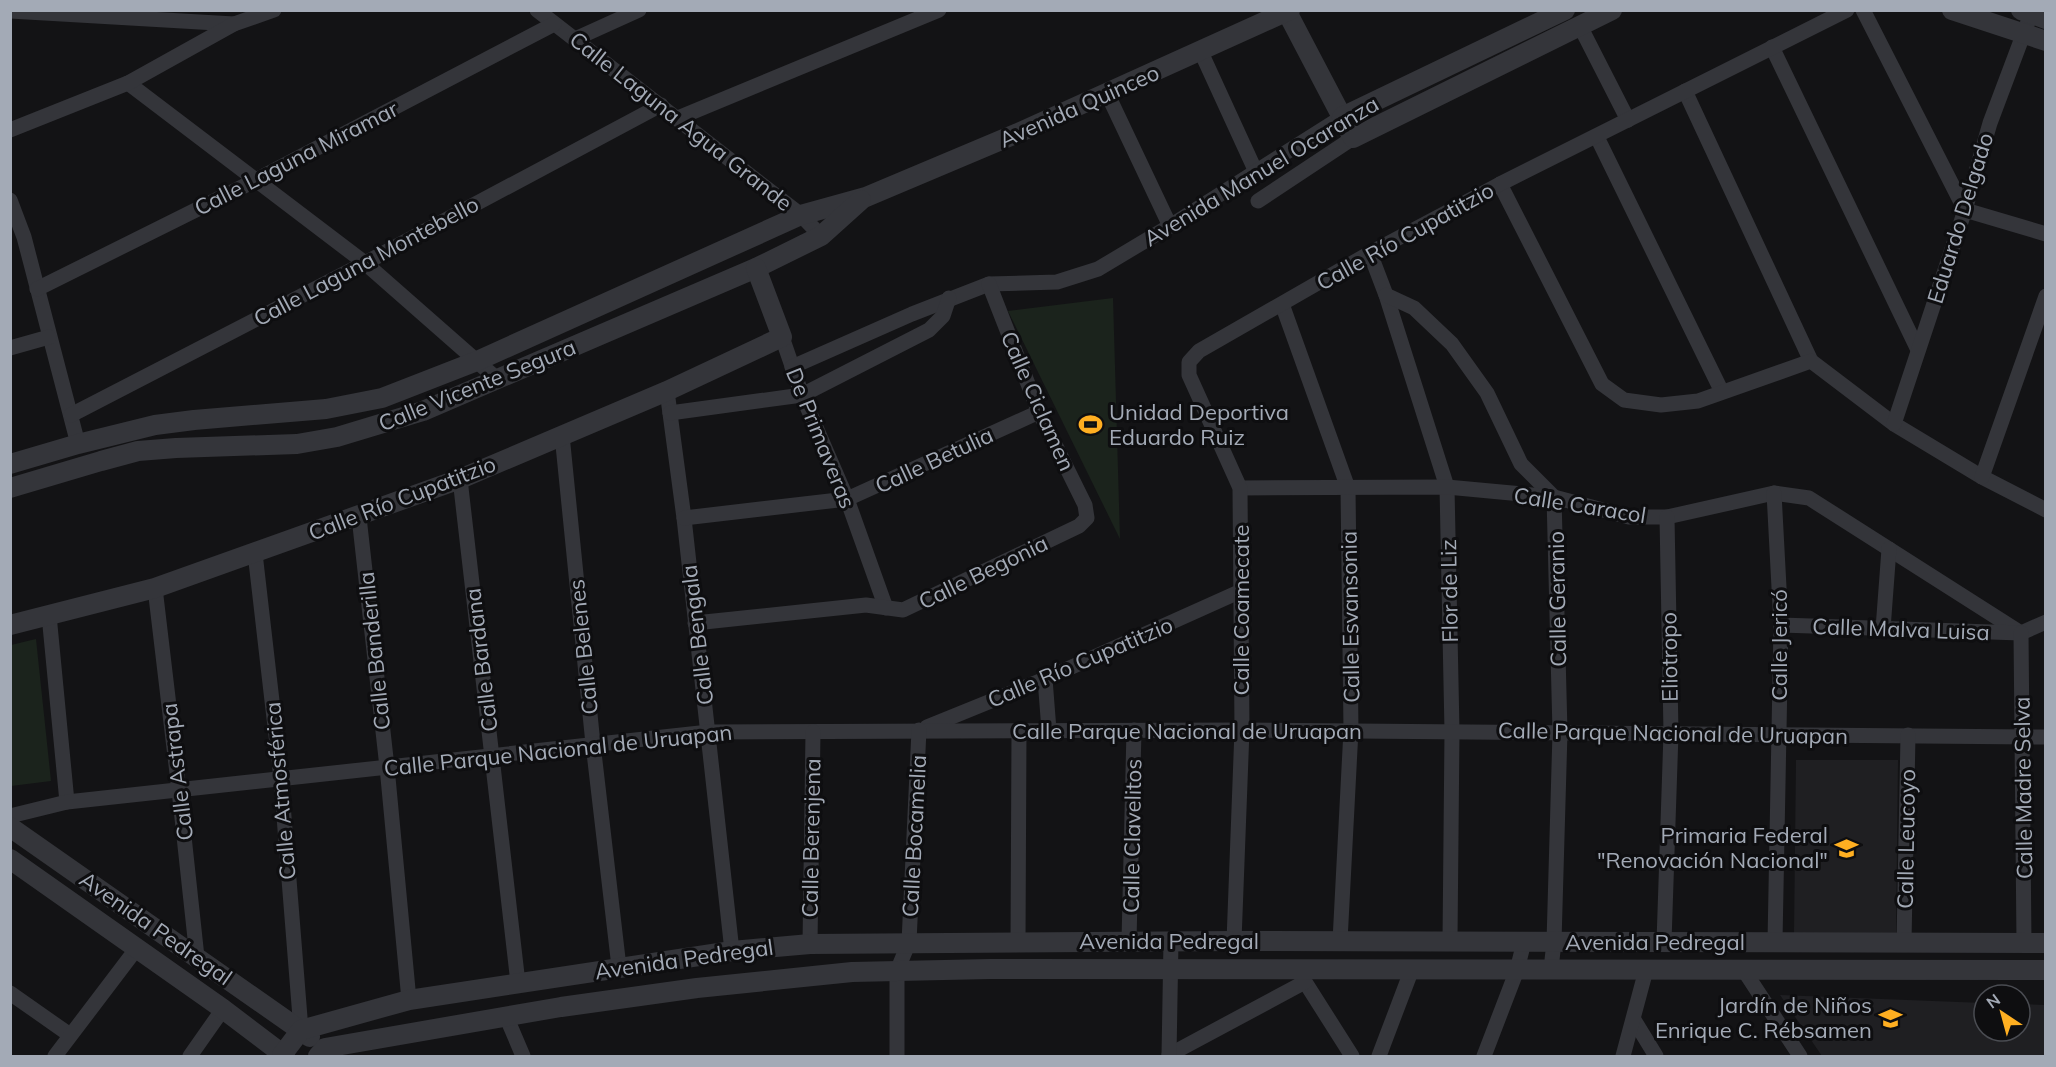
<svg xmlns="http://www.w3.org/2000/svg" width="2056" height="1067" font-family="Mulish,sans-serif">
  <style>
    .built { fill: #1f1f22 }
    .green { fill: #1b231c }
    .lines { fill: none; stroke-linecap: round; stroke-linejoin: round }
    .minor { stroke: #34353a; stroke-width: 15 }
    .tertiary { stroke: #34353a; stroke-width: 20 }
    .labels { text-anchor: middle; dominant-baseline: central; stroke-width: 6; stroke-linejoin: round; paint-order: stroke }
    .street-label { font-size: 22px; fill: #a3aab6; stroke: #0e0e10 }
    .poi-label { font-size: 22px; fill: #a3aab6; stroke: #0e0e10; text-anchor: end }
  </style>
  <rect width="100%" height="100%" fill="#131315"/>
  <!-- built -->
  <g class="built">
    <polygon points="1796,760 1898,760 1896,935 1794,935"/>
    <polygon points="1780,995 1984,1003 1984,1031 2020,1031 2020,1004 2045,1005 2045,1056 1822,1056"/>
  </g>
  <!-- green -->
  <g class="green">
    <polygon points="1113,298 1120,539 1008,311"/>
    <polygon points="36,639 51,781 11,786 11,645"/>
  </g>
  <g class="lines">
    <!-- minor -->
    <g class="minor">
      <polyline points="537,10 801,215 821,236"/>
      <polyline points="1863,10 1965,210 2046,234"/>
      <polyline points="10,11 234,24"/>
      <polyline points="1580,26 1628,120"/>
      <polyline points="575,39 639,10"/>
      <polyline points="1772,47 1918,350"/>
      <polyline points="1201,52 1256,172"/>
      <polyline points="128,83 365,263 497,379"/>
      <polyline points="1685,91 1811,361"/>
      <polyline points="1107,93 1170,226"/>
      <polyline points="678,118 939,10"/>
      <polyline points="10,130 128,83 234,24 274,10"/>
      <polyline points="1597,137 1722,392"/>
      <polyline points="1500,184 1602,384 1624,400 1661,405 1698,401 1811,361 1894,424 1982,477 2046,510"/>
      <polyline points="10,200 24,237 78,444"/>
      <polyline points="1258,201 1353,138"/>
      <polyline points="1370,253 1386,295 1447,487 1452,731 1450,941"/>
      <polyline points="37,289 256,180 554,24"/>
      <polyline points="1386,295 1414,308 1452,344 1487,393 1521,464 1554,497 1560,732 1554,942 1551,969"/>
      <polyline points="1282,304 1348,488 1351,730 1340,941"/>
      <polyline points="782,337 802,395 847,499 886,608"/>
      <polyline points="10,348 49,337"/>
      <polyline points="792,367 912,314 989,284 1057,282 1098,269 1170,226 1342,117"/>
      <polyline points="667,391 684,518 732,951"/>
      <polyline points="670,413 802,395 929,330 943,316 949,298"/>
      <polyline points="71,415 365,263 661,105"/>
      <polyline points="1894,424 1965,210 1990,123 2031,14 2034,10"/>
      <polyline points="562,435 593,744 619,967"/>
      <polyline points="1982,477 2046,296"/>
      <polyline points="460,479 518,983"/>
      <polyline points="1240,488 1447,487 1554,497 1629,517 1667,517 1774,493 1809,498 2021,633"/>
      <polyline points="1774,493 1781,625 1775,942"/>
      <polyline points="359,517 387,767 409,1000"/>
      <polyline points="684,518 847,499 1039,412"/>
      <polyline points="255,553 281,779 301,1030"/>
      <polyline points="155,588 179,790 197,957"/>
      <polyline points="49,615 67,802"/>
      <polyline points="695,623 866,605 903,610 1079,526 1087,518 1085,505 1039,412 989,284"/>
      <polyline points="1781,625 2021,633 2046,622"/>
      <polyline points="1883,629 1889,549"/>
      <polyline points="2021,633 2024,943"/>
      <polyline points="1045,679 1049,730"/>
      <polyline points="927,727 1045,679 1241,591"/>
      <polyline points="10,816 67,802 709,732 1242,730 2046,737"/>
      <polyline points="1129,941 1134,730"/>
      <polyline points="1234,941 1242,730 1240,488 1189,375 1189,362 1199,351 1370,253 1500,184 1847,10"/>
      <polyline points="1664,942 1671,733 1667,517"/>
      <polyline points="1904,942 1908,735"/>
      <polyline points="1018,943 1019,731"/>
      <polyline points="810,944 813,732"/>
      <polyline points="1743,969 1800,1056"/>
      <polyline points="1300,974 1352,1056"/>
      <polyline points="10,993 70,1035"/>
      <polyline points="506,1016 523,1056"/>
      <polyline points="1634,1020 1656,1056"/>
      <polyline points="1169,1055 1305,982"/>
      <polyline points="55,1056 137,948"/>
      <polyline points="190,1056 223,1009"/>
      <polyline points="897,1056 897,971 909,942 919,730"/>
      <polyline points="1169,1056 1171,941"/>
      <polyline points="1379,1056 1412,969"/>
      <polyline points="1484,1056 1517,970 1524,942"/>
      <polyline points="1623,1056 1646,970"/>
    </g>
    <!-- tertiary -->
    <g class="tertiary">
      <polyline points="1952,10 2046,41"/>
      <polyline points="2021,10 2046,19"/>
      <polyline points="1287,12 1353,138 1612,10"/>
      <polyline points="1342,117 1565,10"/>
      <polyline points="10,464 78,444 155,425 194,420 326,409 382,398 477,361 801,215 866,197 1018,133 1290,10"/>
      <polyline points="10,488 101,461 138,451 176,448 297,444 337,437 423,411 756,268 821,236 861,200"/>
      <polyline points="10,625 155,588 460,479 667,391 782,337 756,268"/>
      <polyline points="10,827 310,1037"/>
      <polyline points="10,859 223,1009 285,1056"/>
      <polyline points="282,1055 301,1030 409,1000 732,951 810,944 1234,941 2046,943"/>
      <polyline points="318,1056 325,1048 561,1007 697,988 852,972 990,969 2046,970"/>
    </g>
  </g>
  <!-- icons -->
  <defs>
    <symbol id="stadium-bare" viewBox="-9 -9 18 18"><path d="M0-5a6.5 5 0 1 0 0 10a6.5 5 0 1 0 0-10ZM-3.5-1.8h7v3.6h-7Z" fill="#ffaf21" stroke="#0e0e10" stroke-width="2.5" paint-order="stroke"/></symbol>
    <symbol id="school-bare" viewBox="-9 -9 18 18"><path d="M0-5L7-2L0 1L-7-2ZM-4 1L0 2.5L4 1V4Q0 6-4 4Z" fill="#ffaf21" stroke="#0e0e10" stroke-width="2.5" paint-order="stroke"/></symbol>
  </defs>
  <g fill-rule="evenodd">
    <use href="#stadium-bare" x="1074" y="408" width="33" height="33"/>
    <use href="#school-bare" x="1830" y="832" width="33" height="33"/>
    <use href="#school-bare" x="1874" y="1002" width="33" height="33"/>
  </g>
  <g class="labels">
    <!-- street labels -->
    <g class="street-label">
      <text transform="translate(1079 106) rotate(-24)">Avenida Quinceo</text>
      <text transform="translate(681 121) rotate(38)">Calle Laguna Agua Grande</text>
      <text transform="translate(296 158) rotate(-27)">Calle Laguna Miramar</text>
      <text transform="translate(1261 171) rotate(-31)">Avenida Manuel Ocaranza</text>
      <text transform="translate(1960 218) rotate(-73)">Eduardo Delgado</text>
      <text transform="translate(1405 236) rotate(-29)">Calle Río Cupatitzio</text>
      <text transform="translate(366 261) rotate(-28)">Calle Laguna Montebello</text>
      <text transform="translate(477 385) rotate(-22)">Calle Vicente Segura</text>
      <text transform="translate(1038 401) rotate(66)">Calle Ciclamen</text>
      <text transform="translate(821 438) rotate(68)">De Primaveras</text>
      <text transform="translate(934 460) rotate(-25)">Calle Betulia</text>
      <text transform="translate(402 498) rotate(-21)">Calle Río Cupatitzio</text>
      <text transform="translate(1580 505) rotate(9)">Calle Caracol</text>
      <text transform="translate(983 572) rotate(-26)">Calle Begonia</text>
      <text transform="translate(1449 591) rotate(-91)">Flor de Liz</text>
      <text transform="translate(1557 599) rotate(-91)">Calle Geranio</text>
      <text transform="translate(1241 610) rotate(-90)">Calle Coamecate</text>
      <text transform="translate(1350 617) rotate(-91)">Calle Esvansonia</text>
      <text transform="translate(1901 629) rotate(2)">Calle Malva Luisa</text>
      <text transform="translate(697 635) rotate(-97)">Calle Bengala</text>
      <text transform="translate(1779 645) rotate(-90)">Calle Jericó</text>
      <text transform="translate(583 647) rotate(-96)">Calle Belenes</text>
      <text transform="translate(374 651) rotate(-96)">Calle Banderilla</text>
      <text transform="translate(1669 657) rotate(-91)">Eliotropo</text>
      <text transform="translate(481 660) rotate(-97)">Calle Bardana</text>
      <text transform="translate(1080 662) rotate(-23)">Calle Río Cupatitzio</text>
      <text x="1187" y="731">Calle Parque Nacional de Uruapan</text>
      <text transform="translate(1673 733) rotate(1)">Calle Parque Nacional de Uruapan</text>
      <text transform="translate(558 750) rotate(-6)">Calle Parque Nacional de Uruapan</text>
      <text transform="translate(177 772) rotate(-97)">Calle Astrapa</text>
      <text transform="translate(2023 788) rotate(-91)">Calle Madre Selva</text>
      <text transform="translate(280 791) rotate(-95)">Calle Atmosférica</text>
      <text transform="translate(914 836) rotate(-87)">Calle Bocamelia</text>
      <text transform="translate(1132 836) rotate(-89)">Calle Clavelitos</text>
      <text transform="translate(811 838) rotate(-89)">Calle Berenjena</text>
      <text transform="translate(1906 839) rotate(-89)">Calle Leucoyo</text>
      <text transform="translate(156 928) rotate(35)">Avenida Pedregal</text>
      <text x="1169" y="941">Avenida Pedregal</text>
      <text x="1655" y="942">Avenida Pedregal</text>
      <text transform="translate(684 959) rotate(-8)">Avenida Pedregal</text>
    </g>
    <!-- poi labels -->
    <g class="poi-label">
      <text x="1109" y="412" text-anchor="start">Unidad Deportiva<tspan x="1109" dy="25">Eduardo Ruiz</tspan></text>
      <text x="1828" y="835">Primaria Federal<tspan x="1828" dy="25">"Renovación Nacional"</tspan></text>
      <text x="1872" y="1005">Jardín de Niños<tspan x="1872" dy="25">Enrique C. Rébsamen</tspan></text>
    </g>
  </g>
  <!-- border -->
  <rect width="2056" height="1067" fill="none" stroke="#a3aab6" stroke-width="24"/>
  <!-- north arrow -->
  <g transform="translate(2002 1013) rotate(324)"><circle r="28" fill="#0e0e10" stroke="#4a4c52" stroke-width="1.5"/>
  <path d="M0-4.5L10 22L0 15L-10 22Z" fill="#ffaf21"/>
  <text y="-9" font-size="16" font-weight="bold" text-anchor="middle" fill="#a3aab6">N</text>
  </g>
</svg>
